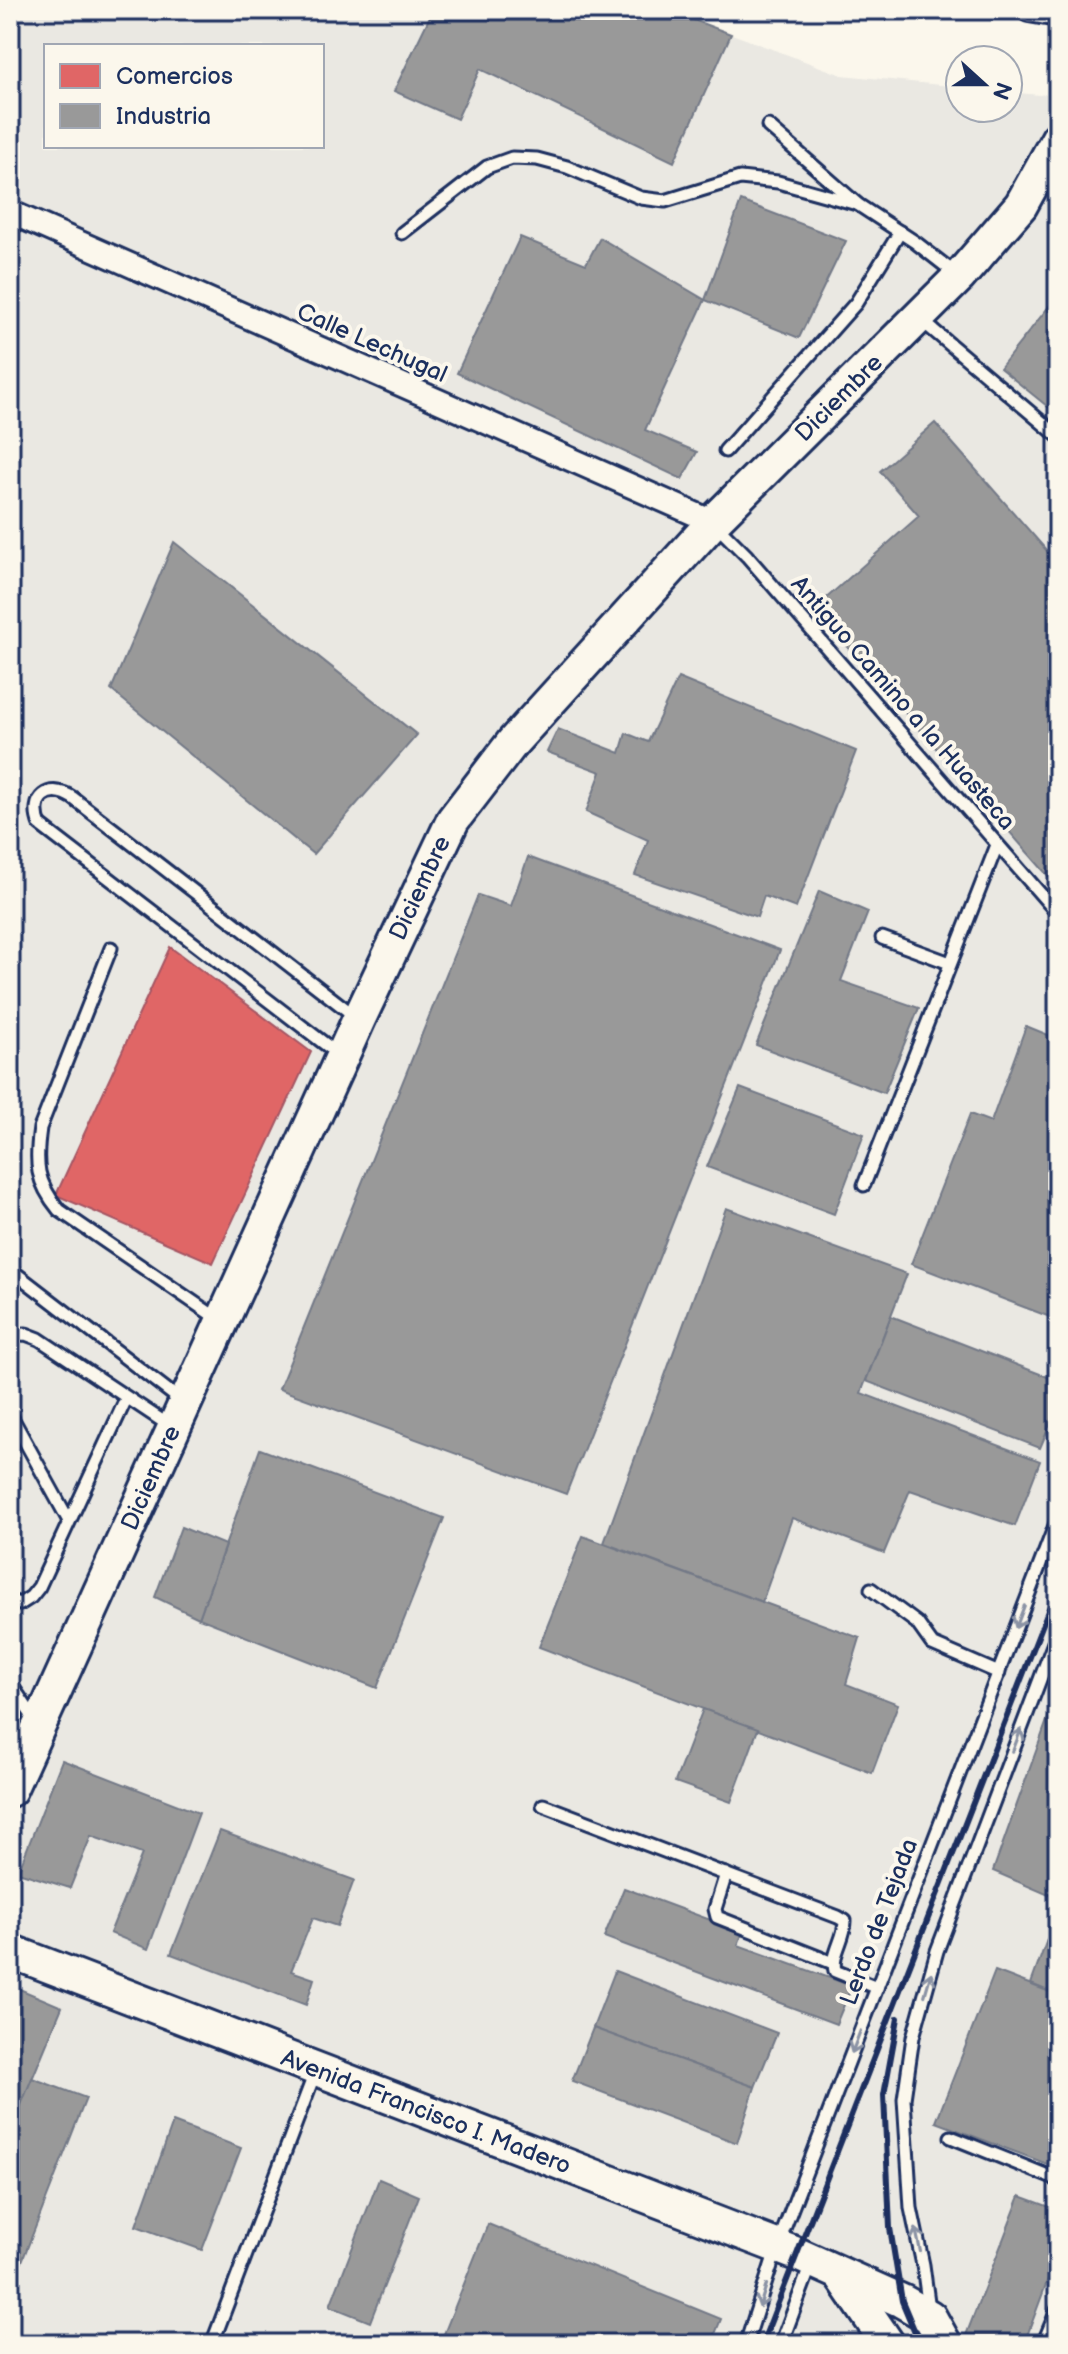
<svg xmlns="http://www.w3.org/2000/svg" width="1068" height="2354" font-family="'Balsamiq Sans',sans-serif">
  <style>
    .built { fill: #eae8e2; fill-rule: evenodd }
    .shops { fill: #e06666; stroke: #a55664; stroke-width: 2 }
    .industry { fill: #999; stroke: #737987; stroke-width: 2 }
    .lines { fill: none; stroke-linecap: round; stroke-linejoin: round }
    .lane-casing { stroke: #1b2f5e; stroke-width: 17 }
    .street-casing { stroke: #1b2f5e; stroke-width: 28 }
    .secondary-casing { stroke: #1b2f5e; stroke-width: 38 }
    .lane { stroke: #fbf7ec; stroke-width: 11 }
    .street { stroke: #fbf7ec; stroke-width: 22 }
    .secondary { stroke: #fbf7ec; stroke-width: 32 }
    .rail { stroke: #1b2f5e; stroke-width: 6 }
    .oneway { stroke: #8b93a5 }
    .labels { text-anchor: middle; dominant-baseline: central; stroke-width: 8; stroke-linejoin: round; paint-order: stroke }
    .street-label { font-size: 24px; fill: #1b2f5e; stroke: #fbf7ec }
  </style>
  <rect width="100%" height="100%" fill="#fbf7ec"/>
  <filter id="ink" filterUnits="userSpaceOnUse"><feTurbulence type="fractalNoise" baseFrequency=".0125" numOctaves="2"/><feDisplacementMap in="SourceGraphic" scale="16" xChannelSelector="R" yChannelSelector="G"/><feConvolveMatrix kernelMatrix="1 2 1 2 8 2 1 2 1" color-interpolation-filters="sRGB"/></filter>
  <g filter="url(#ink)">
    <!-- built -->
    <path class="built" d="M 10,10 L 667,10 L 842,75 L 960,87 L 960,108 L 1008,108 L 1008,92 L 1040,95 L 1058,91 L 1058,2344 L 10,2344 ZM 46,46 L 322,46 L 322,146 L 46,146 Z"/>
    <!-- shops -->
    <polygon class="shops" points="170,947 311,1052 213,1263 56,1195"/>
    <!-- industry -->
    <g class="industry">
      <polygon points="433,10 667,10 731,34 674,162 480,69 457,119 394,91"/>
      <polygon points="741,201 846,241 799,338 705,300"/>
      <polygon points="520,237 586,264 600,238 705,300 645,430 697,452 682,479 457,373"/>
      <polygon points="1058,295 1058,415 1000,368"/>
      <polygon points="935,423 1054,559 1058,555 1058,887 814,609 919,516 880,471"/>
      <polygon points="174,542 417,735 313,854 111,690"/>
      <polygon points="678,678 856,751 796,908 764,896 757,917 635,875 648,840 586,812 601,772 547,752 558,729 620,753 626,733 648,742"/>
      <polygon points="528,857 780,950 566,1494 279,1389 478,895 511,906"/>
      <polygon points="819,891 868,912 841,981 919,1008 884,1093 756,1045"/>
      <polygon points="1026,1026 1058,1039 1058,1320 911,1264 970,1114 991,1122"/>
      <polygon points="740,1088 864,1134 834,1214 707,1167"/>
      <polygon points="726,1208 907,1274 861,1393 1040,1461 1015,1526 910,1490 884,1553 792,1518 762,1602 604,1543"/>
      <polygon points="891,1316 1058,1381 1058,1406 1040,1448 866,1381"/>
      <polygon points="260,1449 444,1518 377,1688 199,1618"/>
      <polygon points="181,1527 225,1545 199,1618 155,1597"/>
      <polygon points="583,1536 860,1638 846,1684 898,1704 872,1773 539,1647"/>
      <polygon points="1058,1690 1058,1899 993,1871"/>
      <polygon points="703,1709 758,1729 731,1802 675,1782"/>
      <polygon points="62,1760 199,1813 148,1949 110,1933 142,1854 91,1836 70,1888 18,1872"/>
      <polygon points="220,1831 354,1880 337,1926 313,1918 291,1971 314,1979 306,2005 171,1954"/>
      <polygon points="624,1888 743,1932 738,1945 852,1986 836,2024 604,1937"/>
      <polygon points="1058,1909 1058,1995 1031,1984"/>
      <polygon points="615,1971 777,2033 755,2087 593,2028"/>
      <polygon points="995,1971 1058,1995 1058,2168 936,2122"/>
      <polygon points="10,1985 62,2007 10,2132"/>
      <polygon points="593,2028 755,2087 737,2143 572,2081"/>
      <polygon points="32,2078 86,2098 10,2292 10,2132"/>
      <polygon points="173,2122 241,2148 202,2250 136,2226"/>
      <polygon points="379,2179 419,2196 370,2322 330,2306"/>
      <polygon points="1020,2196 1058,2210 1058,2252 1024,2344 969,2344 965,2338"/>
      <polygon points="488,2224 721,2319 711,2344 440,2344"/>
    </g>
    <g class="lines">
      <defs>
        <g id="lane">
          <polyline points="768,126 857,204 915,242 956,274"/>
          <polyline points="402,233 487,167 512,158 537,159 567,167 641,198 665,201 740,178 778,182 857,204"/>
          <polyline points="920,319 1058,436"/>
          <polyline points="725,451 856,303 900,232"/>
          <polyline points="714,523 747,556 1058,914"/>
          <polyline points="882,938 950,963"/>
          <path d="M 111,948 L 40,1128 C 35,1164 36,1182 59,1210 L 221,1321"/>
          <path d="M 338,1054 L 40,825 C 29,798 49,782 73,798 L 356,1017"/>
          <polyline points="864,1185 997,845"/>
          <polyline points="10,1269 184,1403"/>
          <polyline points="10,1335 26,1334 39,1339 173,1428"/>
          <polyline points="10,1414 69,1521"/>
          <polyline points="871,1589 917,1623 932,1644 999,1673"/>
          <polyline points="10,1601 20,1604 31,1597 39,1587 126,1399"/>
          <polyline points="10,1683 37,1723"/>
          <path d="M 543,1805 L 838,1917 L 845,1921 C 845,1939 831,1954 835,1971 L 877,1988"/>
          <polyline points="726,1874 715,1909 717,1917 833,1963"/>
          <polyline points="951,2137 1058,2180"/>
          <polyline points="929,2309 923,2265 911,2208 904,2099 913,2037 937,1951 1058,1632"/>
          <polyline points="212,2344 316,2070"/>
          <polyline points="746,2344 777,2247 1058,1518"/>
          <polyline points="781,2344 812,2262"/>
          <polyline points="1043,2344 1058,2308"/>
        </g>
        <g id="street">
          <polyline points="1029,10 1058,15"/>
          <polyline points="10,212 713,522"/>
        </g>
        <g id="secondary">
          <polyline points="10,1790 359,1019 453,820 513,742 713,522 959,277 1021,205 1058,138"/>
          <polyline points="10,1951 797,2254 902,2301 930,2317 945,2344"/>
          <polyline points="841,2275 888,2344"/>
        </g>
      </defs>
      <!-- lane casing -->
      <use href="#lane" class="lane-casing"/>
      <!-- street casing -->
      <use href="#street" class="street-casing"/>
      <!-- secondary casing -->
      <use href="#secondary" class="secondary-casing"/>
      <!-- lane -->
      <use href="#lane" class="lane"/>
      <!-- street -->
      <use href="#street" class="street"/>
      <!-- secondary -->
      <use href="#secondary" class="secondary"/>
      <!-- rail -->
      <g class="rail">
        <polyline points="898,2018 884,2095 890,2228 902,2301 920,2344"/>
        <polyline points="762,2344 1058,1585"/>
      </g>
    </g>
    <!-- one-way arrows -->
    <defs><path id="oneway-shaft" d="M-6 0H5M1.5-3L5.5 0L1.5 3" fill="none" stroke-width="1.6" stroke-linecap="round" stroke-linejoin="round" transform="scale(2)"/></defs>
    <g class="oneway">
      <use href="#oneway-shaft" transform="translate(1020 1617) rotate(111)"/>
      <use href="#oneway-shaft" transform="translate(1017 1740) rotate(-69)"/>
      <use href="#oneway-shaft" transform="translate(928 1984) rotate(-74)"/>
      <use href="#oneway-shaft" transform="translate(856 2042) rotate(111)"/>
      <use href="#oneway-shaft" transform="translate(918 2240) rotate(-102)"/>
      <use href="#oneway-shaft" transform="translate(763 2296) rotate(107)"/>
    </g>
  </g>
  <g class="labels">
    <!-- street labels -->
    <g class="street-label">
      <text transform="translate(372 343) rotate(24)">Calle Lechugal</text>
      <text transform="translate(839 398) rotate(-45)">Diciembre</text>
      <text transform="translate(903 703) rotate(49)">Antiguo Camino a la Huasteca</text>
      <text transform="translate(420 888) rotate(-65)">Diciembre</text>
      <text transform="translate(151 1478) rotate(-66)">Diciembre</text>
      <text transform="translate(879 1922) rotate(-69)">Lerdo de Tejada</text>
      <text transform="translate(426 2112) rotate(21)">Avenida Francisco I. Madero</text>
    </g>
  </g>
  <!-- margin -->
  <rect width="1068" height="2354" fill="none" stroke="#fbf7ec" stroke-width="40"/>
  <rect x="20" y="20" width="1028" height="2314" fill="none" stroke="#1b2f5e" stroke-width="3" filter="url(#ink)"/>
  <!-- legend -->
  <rect x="44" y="44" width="280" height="104" fill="#fbf7ec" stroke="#a1a7b3" stroke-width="2"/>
  <rect x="60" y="64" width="40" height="24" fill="#e06666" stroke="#a1a7b3" stroke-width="2"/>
  <text x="116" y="84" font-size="24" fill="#1b2f5e">Comercios</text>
  <rect x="60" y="104" width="40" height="24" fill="#999999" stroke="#a1a7b3" stroke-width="2"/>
  <text x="116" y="124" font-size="24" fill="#1b2f5e">Industria</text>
  <!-- north arrow -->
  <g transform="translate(984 84) rotate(111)"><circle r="38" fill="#fbf7ec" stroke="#a1a7b3" stroke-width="2"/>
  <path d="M0-6L14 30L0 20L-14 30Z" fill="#1b2f5e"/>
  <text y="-12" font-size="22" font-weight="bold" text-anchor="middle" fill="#1b2f5e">N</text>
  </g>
</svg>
